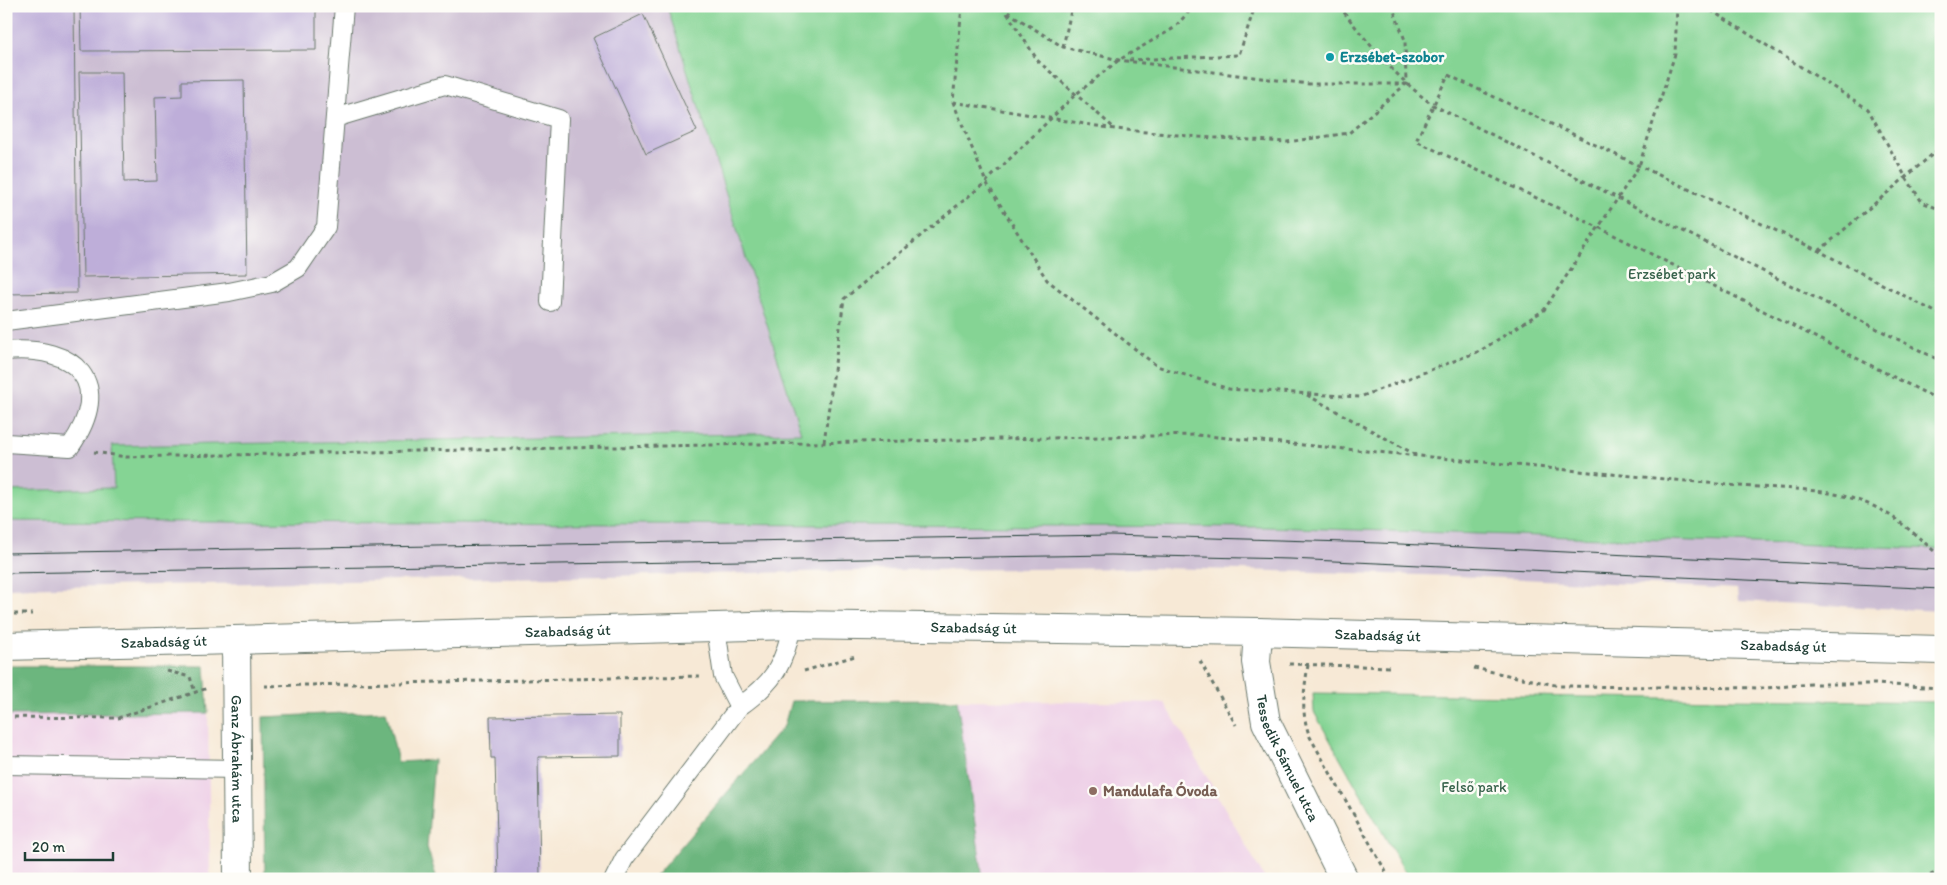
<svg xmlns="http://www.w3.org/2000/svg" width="1947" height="885" font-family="Itim,sans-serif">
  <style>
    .built { fill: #eed0e7 }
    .industrial { fill: #ccbed3 }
    .green { fill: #85d494; stroke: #528864 }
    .forest { fill: #6cb67e; stroke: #467a59 }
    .building { fill: #beaed9 }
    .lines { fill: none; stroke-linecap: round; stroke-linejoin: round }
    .lane-casing { stroke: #6b796d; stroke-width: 20 }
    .street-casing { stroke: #6b796d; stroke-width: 30 }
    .primary-casing { stroke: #6b796d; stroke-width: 30 }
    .path { stroke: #6b796d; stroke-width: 3; stroke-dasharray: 4 4; stroke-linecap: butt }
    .lane { stroke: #fff; stroke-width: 18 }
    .street { stroke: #fff; stroke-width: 28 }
    .primary { stroke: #fff; stroke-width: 28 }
    .tram { stroke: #1f3d34; stroke-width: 1 }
    .culture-dot { fill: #0f9aa8; stroke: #fdfcf7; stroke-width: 2 }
    .education-dot { fill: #8d6e63; stroke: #fdfcf7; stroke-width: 2 }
    .labels { text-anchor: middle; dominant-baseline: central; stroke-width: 5; stroke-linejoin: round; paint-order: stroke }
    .culture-label { font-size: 15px; font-weight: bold; fill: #0d838f; stroke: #fdfcf7; text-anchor: start }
    .park-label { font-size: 15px; fill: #38634c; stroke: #fdfcf7 }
    .street-label { font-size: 15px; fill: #1f3d34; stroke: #fdfcf7 }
    .education-label { font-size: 15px; font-weight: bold; fill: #785e54; stroke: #fdfcf7; text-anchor: start }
  </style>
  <rect width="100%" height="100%" fill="#fdfcf7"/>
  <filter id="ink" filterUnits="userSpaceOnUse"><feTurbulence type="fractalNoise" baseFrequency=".02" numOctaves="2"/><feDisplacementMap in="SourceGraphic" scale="10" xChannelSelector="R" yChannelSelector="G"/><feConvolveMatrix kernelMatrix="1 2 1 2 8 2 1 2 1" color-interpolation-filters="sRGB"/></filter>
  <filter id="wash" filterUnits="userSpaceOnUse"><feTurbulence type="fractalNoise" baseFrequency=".0096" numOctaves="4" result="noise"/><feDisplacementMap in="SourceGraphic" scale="20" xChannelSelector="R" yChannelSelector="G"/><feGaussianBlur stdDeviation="1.12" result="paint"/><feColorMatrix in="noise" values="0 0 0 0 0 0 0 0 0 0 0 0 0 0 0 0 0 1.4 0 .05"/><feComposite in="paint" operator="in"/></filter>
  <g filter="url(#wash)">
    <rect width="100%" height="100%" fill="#f7e9d6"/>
    <!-- built -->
    <g class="built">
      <polygon points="957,700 1165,703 1265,879 983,879"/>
      <polygon points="208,713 210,879 6,879 6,715"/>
    </g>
    <!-- industrial -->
    <g class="industrial">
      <polygon points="6,6 667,6 801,433 112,446 115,488 6,491"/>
      <polygon points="6,521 1266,527 1941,549 1941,611 1738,601 1737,589 1459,576 1161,568 903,570 6,588"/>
    </g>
    <!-- green -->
    <g class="green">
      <polygon points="667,6 1932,6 1941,18 1941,549 1266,527 6,521 6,491 114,488 112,446 801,433"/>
      <polygon points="1313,693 1941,702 1941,879 1409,879 1314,712"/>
    </g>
    <!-- forest -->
    <g class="forest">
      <polygon points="6,666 205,666 208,713 6,715"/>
      <polygon points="957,700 983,879 653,879 784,726 791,701"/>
      <polygon points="386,711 398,762 434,760 427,847 437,879 265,879 263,717"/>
    </g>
    <g id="blocks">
      <!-- building -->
      <g class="building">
        <polygon points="6,6 74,6 77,293 6,294"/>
        <polygon points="80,6 316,6 316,50 81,51"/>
        <polygon points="643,14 697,131 646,154 593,38"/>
        <polygon points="79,72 122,72 124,182 157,181 155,97 182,96 182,81 244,80 247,274 83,277"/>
        <polygon points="620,715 620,756 538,757 540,879 498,879 495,758 491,758 490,717"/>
      </g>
    </g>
  </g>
  <g filter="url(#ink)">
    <use href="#blocks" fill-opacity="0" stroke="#6b796d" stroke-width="1"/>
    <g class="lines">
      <defs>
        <g id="lane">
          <polyline points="335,118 445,85 559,119 550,302"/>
          <polyline points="6,321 229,292 272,283 298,268 326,227 344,6"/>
          <path d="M 6,351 C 76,345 115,383 70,447 L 6,443"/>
          <polyline points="716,628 723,676 739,707"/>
          <polyline points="6,765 237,769"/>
          <path d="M 614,879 L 624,859 L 739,707 C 773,683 784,666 792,625"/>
        </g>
        <g id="street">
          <path id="s1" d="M 1258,632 L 1256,662 L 1266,722 L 1344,879"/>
          <path id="s2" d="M 236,640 L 238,879"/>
        </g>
        <g id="primary">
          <path id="s3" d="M 6,646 L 792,625 L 1258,632 L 1941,650"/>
        </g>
      </defs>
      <!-- lane casing -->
      <use href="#lane" class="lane-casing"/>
      <!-- street casing -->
      <use href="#street" class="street-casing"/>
      <!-- primary casing -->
      <use href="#primary" class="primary-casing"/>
      <!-- path -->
      <g class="path">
        <polyline points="962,6 953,102 986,182 1047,280 1157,366 1229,389 1360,397 1480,351 1544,310 1639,166 1675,54 1677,6"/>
        <polyline points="1003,6 1006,11 1063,47 1119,60 1309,84 1405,84"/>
        <path d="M 1339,6 C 1368,43 1395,77 1433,105 L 1941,361"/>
        <polyline points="1704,6 1868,109 1905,176 1922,202 1941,210"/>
        <polyline points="1007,13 1038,61 1114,128"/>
        <polyline points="1063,47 1072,6"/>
        <polyline points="1129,60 1239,55 1255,6"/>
        <polyline points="953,102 1115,129 1199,137 1287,142 1349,133 1406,84 1405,40 1392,6"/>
        <polyline points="1819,251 1941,147"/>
        <polyline points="1941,315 1819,251 1448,75 1416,141 1600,228 1941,401"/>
        <polyline points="1307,395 1416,455"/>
        <polyline points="824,442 844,299 986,182 1075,95 1119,60 1174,28 1194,6"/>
        <path d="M 94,452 L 126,457 L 1197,435 L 1739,486 C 1785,489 1835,487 1877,508 C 1901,520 1921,540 1941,557"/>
        <polyline points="6,614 32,614"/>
        <polyline points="1200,661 1236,725"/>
        <polyline points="1289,664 1392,667"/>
        <path d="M 1308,665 C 1304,691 1300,712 1310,737 L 1390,879"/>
        <polyline points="1474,668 1560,686 1766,688 1811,684 1874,684 1941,688"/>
        <polyline points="167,671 190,677 195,692"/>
        <polyline points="804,671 855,656"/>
        <polyline points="264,686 700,676"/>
        <polyline points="6,717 118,718 208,688"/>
        <polyline points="1923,879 1941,870"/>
      </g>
      <!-- lane -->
      <use href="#lane" class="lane"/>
      <!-- street -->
      <use href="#street" class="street"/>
      <!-- primary -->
      <use href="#primary" class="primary"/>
      <!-- tram -->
      <g class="tram">
        <polyline points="6,553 1111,535 1379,543 1941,570"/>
        <polyline points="6,573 1111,555 1290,559 1941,589"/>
      </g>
    </g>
  </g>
  <!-- markers -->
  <circle class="culture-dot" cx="1330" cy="57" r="5"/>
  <circle class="education-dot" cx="1093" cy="791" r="5"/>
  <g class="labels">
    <!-- culture labels -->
    <g class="culture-label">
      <text x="1340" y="57">Erzsébet-szobor</text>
    </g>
    <!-- park labels -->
    <g class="park-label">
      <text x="1672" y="274">Erzsébet park</text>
      <text x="1474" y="787">Felső park</text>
    </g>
    <!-- street labels -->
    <g class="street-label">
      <text stroke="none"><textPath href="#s3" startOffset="968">Szabadság út</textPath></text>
      <text stroke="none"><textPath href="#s3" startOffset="562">Szabadság út</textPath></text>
      <text stroke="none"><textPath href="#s3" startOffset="1372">Szabadság út</textPath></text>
      <text stroke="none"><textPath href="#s3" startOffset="158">Szabadság út</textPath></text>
      <text stroke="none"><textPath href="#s3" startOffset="1778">Szabadság út</textPath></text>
      <text stroke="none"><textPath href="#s1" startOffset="132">Tessedik Sámuel utca</textPath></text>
      <text stroke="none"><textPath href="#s2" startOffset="119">Ganz Ábrahám utca</textPath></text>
    </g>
    <!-- education labels -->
    <g class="education-label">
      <text x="1103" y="791">Mandulafa Óvoda</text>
    </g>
  </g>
  <!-- margin -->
  <rect width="1947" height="885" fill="none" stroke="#fdfcf7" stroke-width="25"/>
  <!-- scale -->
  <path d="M25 852v8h88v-8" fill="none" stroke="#1f3d34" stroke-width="2.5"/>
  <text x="32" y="852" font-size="15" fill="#1f3d34" stroke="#fdfcf7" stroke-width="4" paint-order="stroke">20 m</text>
</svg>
